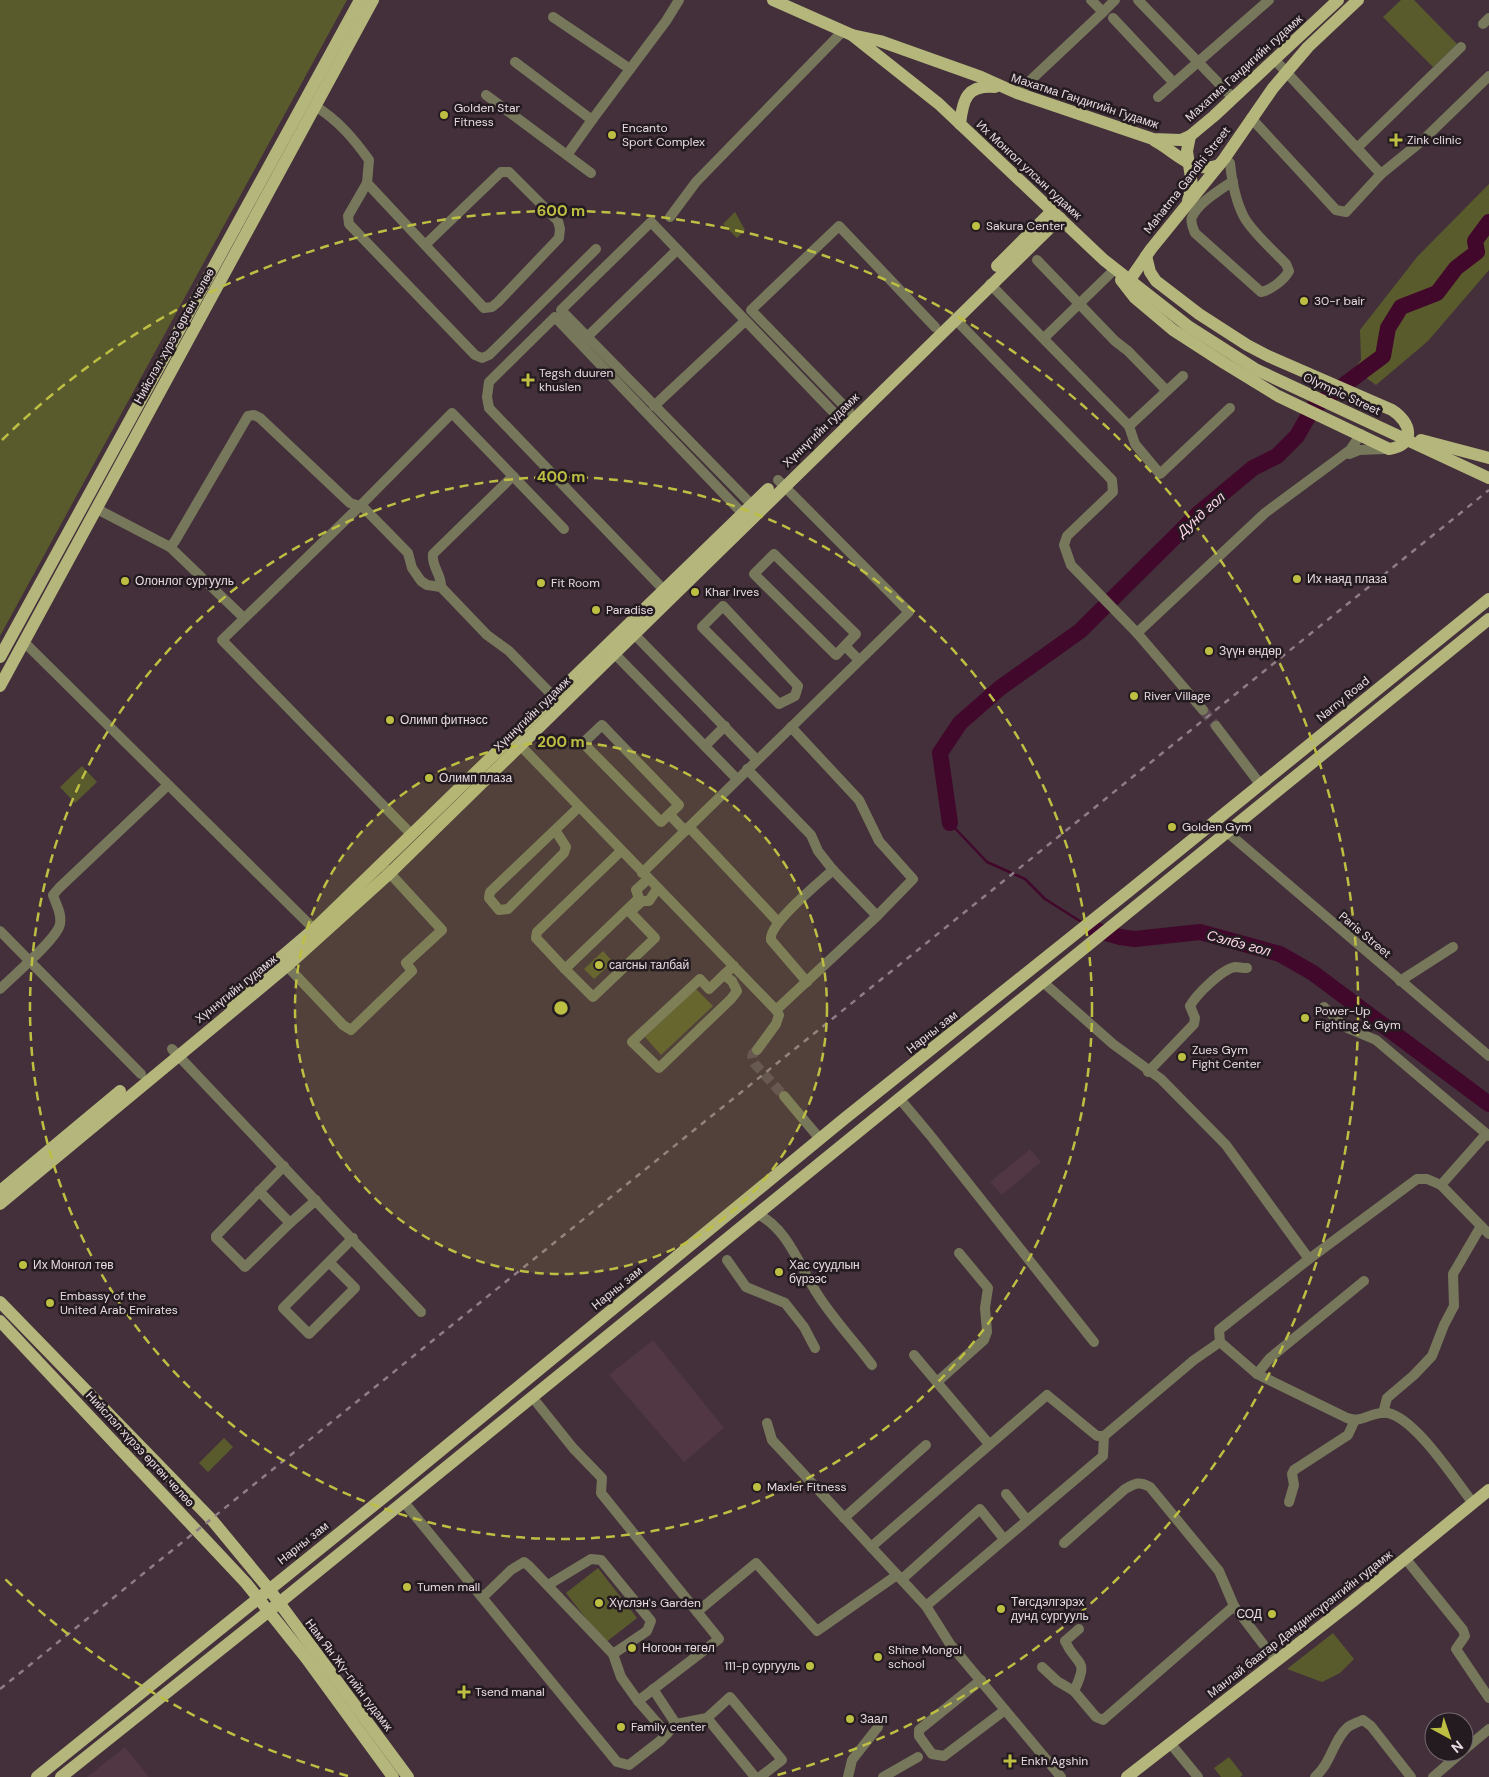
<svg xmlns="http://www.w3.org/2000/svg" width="1489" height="1777" font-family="'DM Sans',sans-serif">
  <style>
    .built { fill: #513744 }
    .green { fill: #5a5b2c }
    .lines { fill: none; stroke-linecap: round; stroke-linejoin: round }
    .stream { stroke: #41082b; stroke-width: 2.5 }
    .river { stroke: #41082b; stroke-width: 16 }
    .minor-tunnel { stroke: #5c4a53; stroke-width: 10; stroke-dasharray: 10 5; stroke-linecap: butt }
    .minor { stroke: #76775b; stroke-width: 10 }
    .major { stroke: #b4b67b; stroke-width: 12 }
    .rail { stroke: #8d7d85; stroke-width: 2.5; stroke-dasharray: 6 6; stroke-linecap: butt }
    .ring { fill: none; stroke: #bdbf43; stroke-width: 2.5; stroke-dasharray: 9 6 }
    .poi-dot { fill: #bdbf43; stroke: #241b20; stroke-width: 2 }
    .labels { text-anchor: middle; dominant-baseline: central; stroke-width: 5; stroke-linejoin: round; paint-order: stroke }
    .street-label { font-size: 12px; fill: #e7dbe0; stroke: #241b20 }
    .poi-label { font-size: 12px; fill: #e7dbe0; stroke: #241b20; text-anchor: start }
    .water-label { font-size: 14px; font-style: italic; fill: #fcd5e7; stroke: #241b20 }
    .centre { fill: #bdbf43; stroke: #241b20; stroke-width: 2.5 }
    .ring-label { font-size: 15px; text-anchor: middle; font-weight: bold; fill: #bdbf43; stroke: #241b20; stroke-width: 5; stroke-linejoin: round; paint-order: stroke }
  </style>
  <rect width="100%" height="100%" fill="#43303a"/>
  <!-- built -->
  <g class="built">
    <polygon points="1030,1149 1041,1162 1002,1195 990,1182"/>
    <polygon points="653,1340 724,1428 684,1462 609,1375"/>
    <polygon points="125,1747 149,1777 87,1777"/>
  </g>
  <!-- green -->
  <g class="green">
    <polygon points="0,0 347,0 0,636"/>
    <polygon points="1401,0 1414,0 1457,44 1433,67 1383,17"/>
    <polygon points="1489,184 1489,270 1428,341 1376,385 1354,369 1361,360 1360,330 1417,257"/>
    <polygon points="735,212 745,230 737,238 723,224"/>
    <polygon points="82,766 97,782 75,803 60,787"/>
    <polygon points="603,951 613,962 594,979 584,969"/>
    <polygon points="696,989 713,1006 661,1055 645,1037"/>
    <polygon points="224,1438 233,1447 208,1472 199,1463"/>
    <polygon points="598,1568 637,1618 605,1643 566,1593"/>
    <polygon points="1333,1633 1354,1659 1340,1673 1322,1682 1287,1669"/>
    <polygon points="1229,1757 1243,1775 1240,1777 1221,1777 1214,1768"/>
  </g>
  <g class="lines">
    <!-- stream -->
    <polyline class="stream" points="950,823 987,862 1025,879 1045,899 1083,923"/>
    <!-- river -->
    <g class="river">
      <polyline points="950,823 940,753 960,723 1000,688 1080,631 1198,514 1253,468 1277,456 1297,436 1313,408 1383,356 1388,328 1401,307 1437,293 1456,268 1477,252 1475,241 1489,222"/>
      <polyline points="1095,930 1120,937 1135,939 1200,932 1280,954 1313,973 1489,1104"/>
    </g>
    <!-- minor-tunnel -->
    <g class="minor-tunnel">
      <polyline points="1203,710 1216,726"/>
      <path d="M 757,1050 C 751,1054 751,1058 755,1064 L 784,1096"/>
    </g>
    <!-- minor -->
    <g class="minor">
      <polyline points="1138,0 1233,98"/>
      <polyline points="1103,12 1115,0"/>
      <polyline points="553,17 630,69"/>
      <polyline points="1113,18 1174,83"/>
      <polyline points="1483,24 1489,18"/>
      <polyline points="1275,60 1381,174"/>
      <polyline points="515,62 592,120 666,21 679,0"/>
      <polyline points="1017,93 1103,12 1091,0"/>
      <polyline points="486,95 591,173"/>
      <polyline points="1158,97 1269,0"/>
      <path d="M 315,106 C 338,120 354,139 369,160 L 367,183 L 484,308 L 492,307 L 498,302 L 559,238 L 560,229 L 558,221 L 509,172 L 501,172 L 425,245"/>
      <polyline points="1251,118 1336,210 1346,212 1381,174 1423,140 1489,76"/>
      <polyline points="1357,148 1461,47"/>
      <polyline points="567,155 592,120"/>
      <path d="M 1224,159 L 1230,163 C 1232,182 1235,200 1244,217 C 1252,232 1274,251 1286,264 L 1289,271 C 1284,280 1271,290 1261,292 L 1195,233 C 1193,228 1190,222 1192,217 C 1199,202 1220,190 1233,181"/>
      <polyline points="367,183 348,216 349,224 475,355 482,358 489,355 596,249"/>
      <polyline points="670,217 696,182 843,31"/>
      <polyline points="1037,260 1115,341 1128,351 1166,390"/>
      <polyline points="990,284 1129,426 1135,444 1160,474 1230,408"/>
      <polyline points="955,319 1112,480 1113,492 1067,536 1064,545 1071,565 1137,633"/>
      <polyline points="587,337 677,250"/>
      <polyline points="1044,338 1115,269"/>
      <polyline points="654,406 745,321"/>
      <polyline points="849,411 751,310 839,226 935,327"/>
      <polyline points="1129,426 1183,376"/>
      <polyline points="1349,454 1359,450 1386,449"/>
      <polyline points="361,505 408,553 412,568 421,581 427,585 441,587 487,635 509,651 554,697"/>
      <polyline points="752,505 561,310 651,222 840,419"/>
      <polyline points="97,509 170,547 175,541 248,416 254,415 260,418 350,503 360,506"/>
      <polyline points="170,547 244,618"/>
      <polygon points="774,554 856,634 836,655 754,574"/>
      <path d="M 441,587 C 442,575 431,566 433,554 L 513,476"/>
      <polyline points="664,590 489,408 487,397 489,382 555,317 743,514"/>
      <polygon points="723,606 798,686 795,696 779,704 702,627"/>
      <polyline points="634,634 757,760"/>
      <polyline points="24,642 314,929"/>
      <polyline points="845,646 859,660"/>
      <polyline points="610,649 737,779"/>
      <polyline points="1203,710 1137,633 1265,513 1350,450 1361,434"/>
      <polygon points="602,725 679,805 661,822 583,743"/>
      <polyline points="1216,726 1260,784"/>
      <polyline points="791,727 859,800 879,841 913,879 877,916"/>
      <polyline points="516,741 776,1010 779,1015 776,1024 757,1050"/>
      <polyline points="705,746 725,726"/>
      <polyline points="747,769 811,835 818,851 833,870 877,916 776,1010"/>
      <polyline points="670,815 685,831"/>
      <polyline points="689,827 778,922"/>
      <polyline points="555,830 566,847 564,853 508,909 499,910 489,898 490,892 579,807"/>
      <polyline points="1227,832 1489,1056"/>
      <polyline points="412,835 222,640 360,506 452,413 564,529"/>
      <polyline points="642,873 909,612 778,480"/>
      <polyline points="648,879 636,890 639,898 565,969 593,997 655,938 630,912 642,901 649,901 657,889"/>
      <polyline points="0,931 141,1074"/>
      <polyline points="287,966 343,1025 351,1030 412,971 406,963 442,930 386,869"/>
      <polyline points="565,969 536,938 537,932 621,851"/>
      <path d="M 724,975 L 732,981 L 737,991 L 731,999 L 659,1068 L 632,1042 L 700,979 L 709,989 C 718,981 725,973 734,966"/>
      <polyline points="1400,981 1453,947"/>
      <path d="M 807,982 L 771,940 C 768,924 820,882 833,870"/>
      <path d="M 1044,983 L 1113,1044 L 1161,1079 L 1226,1145 L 1309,1259 L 1219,1330 L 1220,1342 L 1257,1374 L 1347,1418 C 1362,1424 1373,1410 1388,1413 C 1416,1419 1455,1480 1473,1503"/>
      <path d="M 0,989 C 12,977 58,938 60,924 C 62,913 56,905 53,895 L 59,888 L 168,785"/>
      <polyline points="1324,1007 1345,1027 1376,1040 1489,1136"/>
      <polyline points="172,1049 421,1312"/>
      <path d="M 1148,1072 L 1194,1024 L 1195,1018 L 1190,1006 C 1196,995 1222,969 1235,967 C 1238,967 1243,968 1247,968"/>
      <polyline points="784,1096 820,1139"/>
      <polyline points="899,1098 930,1135 1094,1342"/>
      <polyline points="1441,1185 1481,1226"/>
      <polyline points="259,1191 290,1223 245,1267 216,1238 216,1236 284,1166"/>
      <path d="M 757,1214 C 788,1228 800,1268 818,1295 C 834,1320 855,1342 872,1365"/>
      <polyline points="290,1223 316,1200"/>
      <polyline points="1309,1259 1417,1179 1427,1179 1441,1185 1486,1134"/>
      <polyline points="727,1260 746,1287 785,1303 804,1327 815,1348"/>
      <polyline points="330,1263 355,1288 309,1334 283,1308 353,1238"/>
      <polyline points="914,1355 989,1444"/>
      <polyline points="1257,1374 1270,1358 1364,1281"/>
      <polyline points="937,1382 984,1340 987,1332 985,1308 988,1288 959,1253"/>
      <polyline points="537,1403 573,1448 602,1478 601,1493 719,1639 638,1701 667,1734"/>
      <polyline points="1383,1413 1387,1398 1414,1375 1432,1356 1444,1325 1454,1306 1453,1274 1481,1226 1489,1234"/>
      <polyline points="767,1423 772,1440 926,1606 950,1644 1061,1777"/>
      <polyline points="1006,1494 1027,1520"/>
      <polyline points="403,1501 617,1762 629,1765 660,1741 676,1724 707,1718 730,1697 782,1760 760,1777"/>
      <polyline points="1289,1502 1294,1485 1292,1474 1294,1470 1348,1435 1355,1420"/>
      <polyline points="844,1518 926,1445"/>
      <path d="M 1064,1543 L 1125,1489 C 1135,1483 1140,1481 1150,1487 L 1219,1571 L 1234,1606 L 1276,1661"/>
      <polyline points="871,1547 1047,1395 1097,1436 1104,1436 1194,1360 1220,1342"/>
      <polyline points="1405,1558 1463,1630 1465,1636 1456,1649 1489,1698"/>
      <polyline points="902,1579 980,1509 1004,1539"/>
      <polyline points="548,1585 591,1559 601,1560 651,1621 647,1631 613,1654"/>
      <polyline points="483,1597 511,1570 524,1562 529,1566 613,1654 621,1677 638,1701"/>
      <polyline points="926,1606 1103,1456 1104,1436"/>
      <polyline points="697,1612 756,1563 817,1631 897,1575"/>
      <polyline points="1042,1667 1057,1681 1074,1691 1096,1717 1103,1720 1234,1606"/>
      <polyline points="981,1680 919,1730 919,1736 932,1754 944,1756 1005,1710"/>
      <polyline points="653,1689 676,1724"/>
      <path d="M 1074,1691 C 1090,1657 1077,1668 1065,1641 L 1079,1629"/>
      <polyline points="707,1718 755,1777"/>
      <polyline points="1170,1743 1198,1777"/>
      <polyline points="1464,1750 1489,1729"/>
      <polyline points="848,1777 852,1760 878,1727"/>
      <polyline points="883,1777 918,1757"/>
      <path d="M 1315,1777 C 1332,1762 1333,1740 1348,1727 C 1352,1724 1358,1722 1363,1720 L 1371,1726 L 1411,1777"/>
      <polyline points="1433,1777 1462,1752"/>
    </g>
    <!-- major -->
    <g class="major">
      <polyline points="773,0 852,35 880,41 981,77 1017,93 1153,139 1181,140 1190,136 1214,116 1338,0"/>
      <polyline points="852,35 939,104 1104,260 1188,326 1257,370 1489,478"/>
      <path d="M 960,124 C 963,98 967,85 995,87"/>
      <path d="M 1155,141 C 1176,152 1193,175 1219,165"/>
      <polyline points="1188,201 1192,185 1187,151 1190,136"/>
      <polyline points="997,266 1052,211"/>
      <path d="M 1121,280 L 1135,298 L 1173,330 L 1224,363 L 1278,396 L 1389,449 C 1417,445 1411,422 1392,410 L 1268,356 L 1247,345 L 1199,314 L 1156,281 L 1150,272 L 1146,256"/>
      <polyline points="1129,281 1151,249 1224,159 1273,88 1308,47 1358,0"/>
      <polyline points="1421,440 1489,458"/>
      <polyline points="0,657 360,0"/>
      <polyline points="0,686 373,0"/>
      <polyline points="226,1004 314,929 768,489"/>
      <polyline points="0,1191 120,1091"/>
      <polyline points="0,1204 287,966 390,873 1060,218"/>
      <polyline points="0,1302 212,1520 269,1589 408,1777"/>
      <polyline points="0,1321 246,1583 306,1658 393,1777"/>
      <polyline points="37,1777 394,1489 844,1119 1129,891 1489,599"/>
      <polyline points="61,1777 279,1603 1489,619"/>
      <polyline points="1127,1777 1352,1602 1489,1490"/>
    </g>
    <!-- rail -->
    <polyline class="rail" points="0,1689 1489,490"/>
  </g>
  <!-- distance rings -->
  <circle cx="561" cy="1008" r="266" fill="#bdbf43" fill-opacity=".12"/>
  <g class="ring">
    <circle cx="561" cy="1008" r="266"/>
    <circle cx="561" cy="1008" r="531"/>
    <path d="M348 1776A797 797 0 0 1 2 1576M2 440A797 797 0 1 1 774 1776"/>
  </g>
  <!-- markers -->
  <g class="poi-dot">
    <circle cx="444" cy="115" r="5"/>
    <circle cx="612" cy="135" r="5"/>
    <path d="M1393.5 132.5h5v5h5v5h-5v5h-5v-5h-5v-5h5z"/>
    <circle cx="976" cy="226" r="5"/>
    <circle cx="1304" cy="301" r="5"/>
    <path d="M525.5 372.5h5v5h5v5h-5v5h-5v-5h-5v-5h5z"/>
    <circle cx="1297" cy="579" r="5"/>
    <circle cx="125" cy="581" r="5"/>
    <circle cx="541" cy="583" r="5"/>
    <circle cx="695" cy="592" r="5"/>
    <circle cx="596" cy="610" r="5"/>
    <circle cx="1209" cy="651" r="5"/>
    <circle cx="1134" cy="696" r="5"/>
    <circle cx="390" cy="720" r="5"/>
    <circle cx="429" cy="778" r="5"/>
    <circle cx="1172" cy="827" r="5"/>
    <circle cx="599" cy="965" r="5"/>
    <circle cx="1305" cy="1018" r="5"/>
    <circle cx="1182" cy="1057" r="5"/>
    <circle cx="23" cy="1265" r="5"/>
    <circle cx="779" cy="1272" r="5"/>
    <circle cx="50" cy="1303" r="5"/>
    <circle cx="757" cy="1487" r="5"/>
    <circle cx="407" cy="1587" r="5"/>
    <circle cx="599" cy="1603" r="5"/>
    <circle cx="1001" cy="1609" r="5"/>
    <circle cx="1272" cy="1614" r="5"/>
    <circle cx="632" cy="1648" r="5"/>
    <circle cx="878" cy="1657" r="5"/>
    <circle cx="810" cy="1666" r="5"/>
    <path d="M461.5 1684.5h5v5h5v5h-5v5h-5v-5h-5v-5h5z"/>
    <circle cx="850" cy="1719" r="5"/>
    <circle cx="621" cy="1727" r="5"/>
    <path d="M1007.5 1753.5h5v5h5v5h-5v5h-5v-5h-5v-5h5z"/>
  </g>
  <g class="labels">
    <!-- street labels -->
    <g class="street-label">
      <text transform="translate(1244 68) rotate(-42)">Махатма Гандигийн гудамж</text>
      <text transform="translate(1085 101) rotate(18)">Махатма Гандигийн Гудамж</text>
      <text transform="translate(1029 170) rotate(43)">Их Монгол улсын гудамж</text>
      <text transform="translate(1187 180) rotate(-52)">Mahatma Gandhi Street</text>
      <text transform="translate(174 336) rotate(-61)">Нийслэл хүрээ өргөн чөлөө</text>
      <text transform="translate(1342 394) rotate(25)">Olympic Street</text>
      <text transform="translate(821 430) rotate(-44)">Хүннүгийн гудамж</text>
      <text transform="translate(1343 699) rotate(-39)">Narny Road</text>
      <text transform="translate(532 714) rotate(-44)">Хүннүгийн гудамж</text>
      <text transform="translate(1365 935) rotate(40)">Paris Street</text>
      <text transform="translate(236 989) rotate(-39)">Хүннүгийн гудамж</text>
      <text transform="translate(932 1032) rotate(-38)">Нарны зам</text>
      <text transform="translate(617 1288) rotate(-39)">Нарны зам</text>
      <text transform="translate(140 1449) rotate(47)">Нийслэл хүрээ өргөн чөлөө</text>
      <text transform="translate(303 1543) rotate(-38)">Нарны зам</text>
      <text transform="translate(1300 1624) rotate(-38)">Манлай баатар Дамдинсүрэнгийн гудамж</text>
      <text transform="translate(349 1675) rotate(53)">Нам Ян Жү-гийн гудамж</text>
    </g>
    <!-- poi labels -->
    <g class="poi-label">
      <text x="454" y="108">Golden Star<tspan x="454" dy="14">Fitness</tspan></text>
      <text x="622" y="128">Encanto<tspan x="622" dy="14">Sport Complex</tspan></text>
      <text x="1407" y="140">Zink clinic</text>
      <text x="986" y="226">Sakura Center</text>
      <text x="1314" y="301">30-r bair</text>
      <text x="539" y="373">Tegsh duuren<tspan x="539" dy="14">khuslen</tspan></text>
      <text x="1307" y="579">Их наяд плаза</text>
      <text x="135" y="581">Олонлог сургууль</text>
      <text x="551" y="583">Fit Room</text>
      <text x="705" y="592">Khar Irves</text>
      <text x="606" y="610">Paradise</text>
      <text x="1219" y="651">Зүүн өндөр</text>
      <text x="1144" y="696">River Village</text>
      <text x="400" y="720">Олимп фитнэсс</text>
      <text x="439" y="778">Олимп плаза</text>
      <text x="1182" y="827">Golden Gym</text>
      <text x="609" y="965">сагсны талбай</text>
      <text x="1315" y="1011">Power-Up<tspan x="1315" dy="14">Fighting &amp; Gym</tspan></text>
      <text x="1192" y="1050">Zues Gym<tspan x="1192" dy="14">Fight Center</tspan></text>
      <text x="33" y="1265">Их Монгол төв</text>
      <text x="789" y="1265">Хас суудлын<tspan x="789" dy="14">бүрээс</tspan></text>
      <text x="60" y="1296">Embassy of the<tspan x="60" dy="14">United Arab Emirates</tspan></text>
      <text x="767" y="1487">Maxler Fitness</text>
      <text x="417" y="1587">Tumen mall</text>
      <text x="1011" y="1602">Төгсдэлгэрэх<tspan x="1011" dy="14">дунд сургууль</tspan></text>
      <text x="609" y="1603">Хүслэн's Garden</text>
      <text x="1262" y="1614" text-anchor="end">СОД</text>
      <text x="642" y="1648">Ногоон төгөл</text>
      <text x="888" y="1650">Shine Mongol<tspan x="888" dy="14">school</tspan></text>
      <text x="800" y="1666" text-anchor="end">111-р сургууль</text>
      <text x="475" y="1692">Tsend manal</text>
      <text x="860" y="1719">Заал</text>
      <text x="631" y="1727">Family center</text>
      <text x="1021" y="1761">Enkh Agshin</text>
    </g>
    <!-- water labels -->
    <g class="water-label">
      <text transform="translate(1201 514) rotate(-42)">Дунд гол</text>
      <text transform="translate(1239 943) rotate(15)">Сэлбэ гол</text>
    </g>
  </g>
  <circle cx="561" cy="1008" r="8" class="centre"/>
  <g class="ring-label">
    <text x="561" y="216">600 m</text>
    <text x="561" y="482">400 m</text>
    <text x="561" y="747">200 m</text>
  </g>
  <!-- north arrow -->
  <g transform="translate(1449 1737) rotate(140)"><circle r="24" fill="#241b20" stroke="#72686d"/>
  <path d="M0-4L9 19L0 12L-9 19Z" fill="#bdbf43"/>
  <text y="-8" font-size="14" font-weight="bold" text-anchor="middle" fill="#e7dbe0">N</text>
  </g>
</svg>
